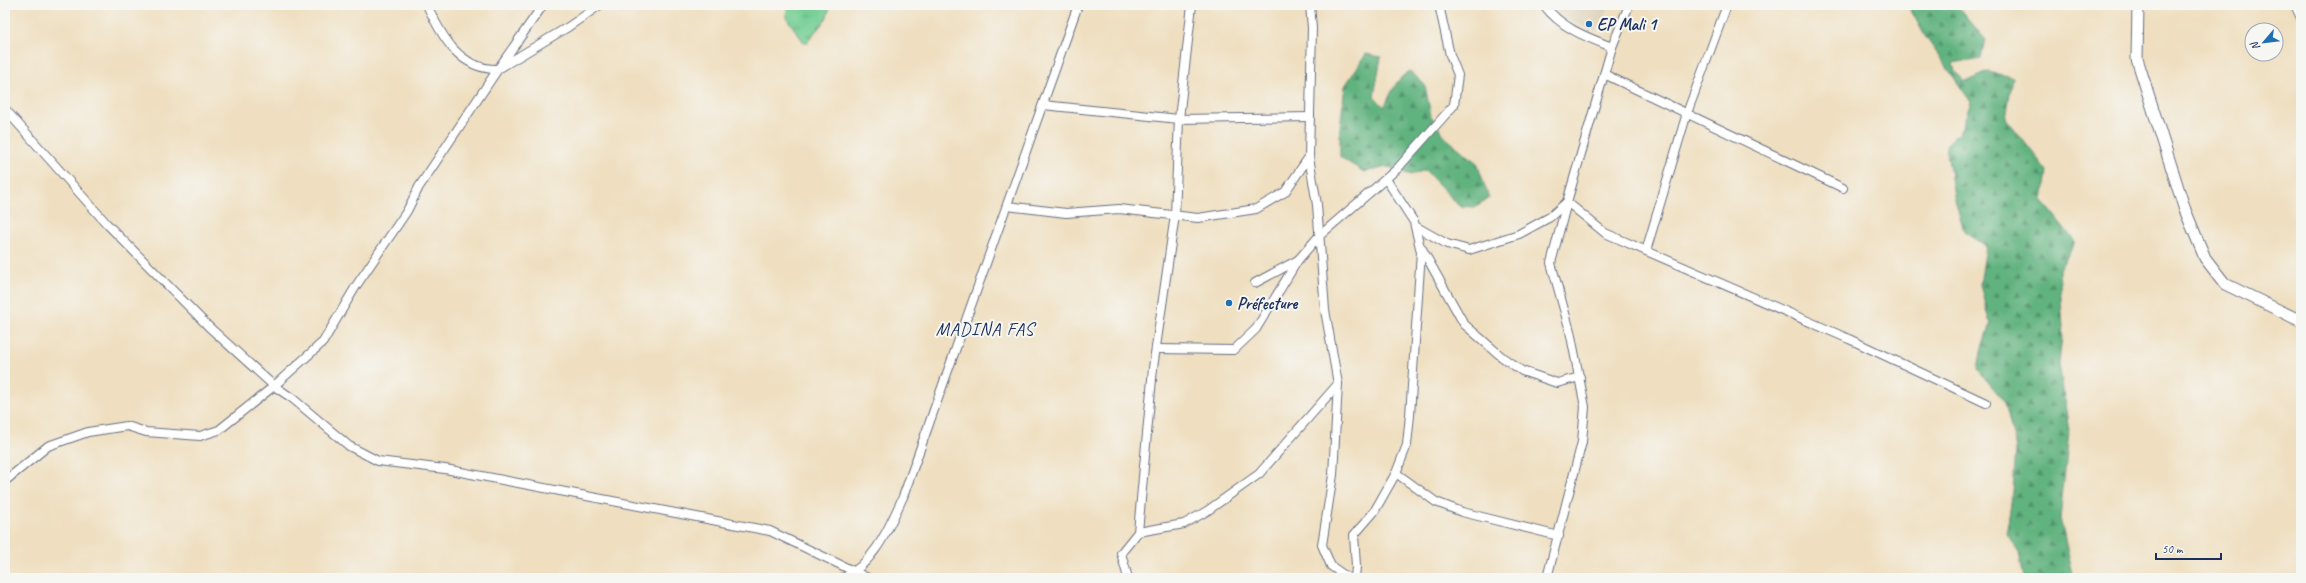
<svg xmlns="http://www.w3.org/2000/svg" width="2306" height="583" font-family="Caveat,sans-serif">
  <style>
    .built { fill: #ddcfb4 }
    .grass { fill: url(#grass-tufts); stroke: #497f7a }
    .forest { fill: url(#forest-firs); stroke: #3e706e }
    .lines { fill: none; stroke-linecap: round; stroke-linejoin: round }
    .street-casing { stroke: #656d80; stroke-width: 10 }
    .secondary-casing { stroke: #656d80; stroke-width: 13 }
    .street { stroke: #fff; stroke-width: 8 }
    .secondary { stroke: #fff; stroke-width: 11 }
    .poi-dot { fill: #1f6fb2; stroke: #f6f6f2; stroke-width: 1.5 }
    .labels { text-anchor: middle; dominant-baseline: central; stroke-width: 4; stroke-linejoin: round; paint-order: stroke }
    .poi-label { font-size: 17px; font-weight: bold; fill: #1b2f5e; stroke: #f6f6f2; text-anchor: start }
    .neighbourhood-label { font-size: 18px; letter-spacing: 1px; fill: #1b2f5e; stroke: #f6f6f2 }
  </style>
  <defs>
    <pattern id="grass-tufts" width="24" height="20" patternUnits="userSpaceOnUse"><rect width="24" height="20" fill="#77cf95"/><path d="M3 7l-1-3M5 7V3M7 7l1-3M15 17l-1-3M17 17v-4M19 17l1-3" fill="none" stroke="#61a87d"/></pattern>
    <pattern id="forest-firs" width="22" height="20" patternUnits="userSpaceOnUse"><rect width="22" height="20" fill="#61b27e"/><path d="M5 1l3.5 6h-7zM16 11l3.5 6h-7z" fill="#4f916a"/></pattern>
  </defs>
  <rect width="100%" height="100%" fill="#f6f6f2"/>
  <filter id="ink" filterUnits="userSpaceOnUse"><feTurbulence type="fractalNoise" baseFrequency=".025" numOctaves="2"/><feDisplacementMap in="SourceGraphic" scale="8" xChannelSelector="R" yChannelSelector="G"/><feConvolveMatrix kernelMatrix="1 2 1 2 8 2 1 2 1" color-interpolation-filters="sRGB"/></filter>
  <filter id="wash" filterUnits="userSpaceOnUse"><feTurbulence type="fractalNoise" baseFrequency=".012" numOctaves="4" result="noise"/><feDisplacementMap in="SourceGraphic" scale="16" xChannelSelector="R" yChannelSelector="G"/><feGaussianBlur stdDeviation="0.9" result="paint"/><feColorMatrix in="noise" values="0 0 0 0 0 0 0 0 0 0 0 0 0 0 0 0 0 1.4 0 .05"/><feComposite in="paint" operator="in"/></filter>
  <g filter="url(#wash)">
    <rect width="100%" height="100%" fill="#efdfc0"/>
    <!-- built -->
    <polygon class="built" points="1549,5 1610,5 1597,32 1555,16"/>
    <!-- grass -->
    <polygon class="grass" points="787,5 831,5 826,19 805,44 786,17"/>
    <!-- forest -->
    <g class="forest">
      <polygon points="1908,5 1953,5 1958,7 1985,39 1981,58 1953,63 1955,72 1966,82 1988,72 2013,77 2006,118 2047,171 2043,201 2075,242 2059,270 2063,327 2059,363 2069,431 2060,518 2074,578 2024,578 2019,553 2006,535 2013,491 2016,449 2005,402 1978,370 1982,347 1990,323 1980,285 1986,246 1964,231 1954,196 1946,145 1961,130 1971,102 1925,36"/>
      <path d="M 1366,54 L 1381,57 L 1374,96 L 1384,107 C 1392,93 1395,79 1410,71 L 1425,85 L 1431,116 L 1446,138 L 1477,163 L 1489,198 L 1474,207 L 1459,206 L 1425,170 L 1411,175 L 1388,167 L 1364,172 L 1340,157 L 1340,128 L 1345,86 Z"/>
    </g>
  </g>
  <g filter="url(#ink)">
    <g class="lines">
      <defs>
        <g id="street">
          <path d="M 427,5 C 441,35 459,70 498,69 L 543,5"/>
          <polyline points="600,5 568,27 498,69 419,187 407,211 356,286 323,342 274,386 292,398 349,446 378,461 445,469 770,531 868,578"/>
          <path d="M 1544,5 C 1561,28 1586,37 1612,47"/>
          <polyline points="2295,5 2301,18"/>
          <polyline points="1604,74 1843,188"/>
          <polyline points="1043,105 1179,119 1310,117"/>
          <polyline points="5,109 107,224 209,327 274,386 219,430 200,436 146,432 127,426 88,432 48,446 5,481"/>
          <polyline points="1007,206 1066,213 1119,209 1198,218 1256,209 1285,192 1309,157"/>
          <polyline points="1415,226 1447,244 1469,250 1519,234 1550,217 1567,202 1605,233 1849,339 1986,403"/>
          <polyline points="1421,247 1464,324 1502,357 1522,371 1557,383 1580,377"/>
          <polyline points="1646,251 1687,113 1727,5"/>
          <polyline points="1255,283 1298,260 1318,237 1397,169 1454,105 1458,75 1450,55 1439,5"/>
          <polyline points="1156,349 1234,350 1256,329 1298,260"/>
          <polyline points="1338,384 1333,475 1322,545 1331,566 1348,578"/>
          <polyline points="1396,473 1436,502 1462,512 1559,536"/>
          <polyline points="1138,532 1153,368 1175,215 1179,119 1192,5"/>
          <path d="M 843,578 C 875,563 889,527 903,497 L 1078,5"/>
          <polyline points="1128,578 1121,553 1138,532 1184,524 1207,511 1259,474 1338,384 1325,310 1317,205 1309,157 1312,28 1310,5"/>
          <polyline points="1355,578 1356,566 1354,535 1374,512 1396,473 1407,445 1410,415 1421,252 1414,222 1386,179"/>
          <polyline points="1547,578 1582,442 1585,407 1570,331 1551,263 1567,202 1612,47 1629,5"/>
        </g>
        <polyline id="secondary" points="2138,5 2137,59 2185,210 2205,258 2225,284 2301,321"/>
      </defs>
      <!-- street casing -->
      <use href="#street" class="street-casing"/>
      <!-- secondary casing -->
      <use href="#secondary" class="secondary-casing"/>
      <!-- street -->
      <use href="#street" class="street"/>
      <!-- secondary -->
      <use href="#secondary" class="secondary"/>
    </g>
  </g>
  <!-- markers -->
  <g class="poi-dot">
    <circle cx="1589" cy="24" r="4"/>
    <circle cx="1229" cy="303" r="4"/>
  </g>
  <g class="labels">
    <!-- poi labels -->
    <g class="poi-label">
      <text x="1597" y="24">EP Mali 1</text>
      <text x="1237" y="303">Préfecture</text>
    </g>
    <!-- neighbourhood labels -->
    <g class="neighbourhood-label">
      <text x="985" y="329">MADINA FAS</text>
    </g>
  </g>
  <!-- margin -->
  <rect width="2306" height="583" fill="none" stroke="#f6f6f2" stroke-width="20"/>
  <!-- north arrow -->
  <g transform="translate(2264 42) rotate(242)"><circle r="19" fill="#f6f6f2" stroke="#9ea6b7"/>
  <path d="M0-3L7 15L0 10L-7 15Z" fill="#1f6fb2"/>
  <text y="-6" font-size="11" font-weight="bold" text-anchor="middle" fill="#1b2f5e">N</text>
  </g>
  <!-- scale -->
  <path d="M2156 553v6h65v-6" fill="none" stroke="#1b2f5e" stroke-width="2"/>
  <text x="2162" y="553" font-size="12" fill="#1b2f5e" stroke="#f6f6f2" stroke-width="3" paint-order="stroke">50 m</text>
</svg>
